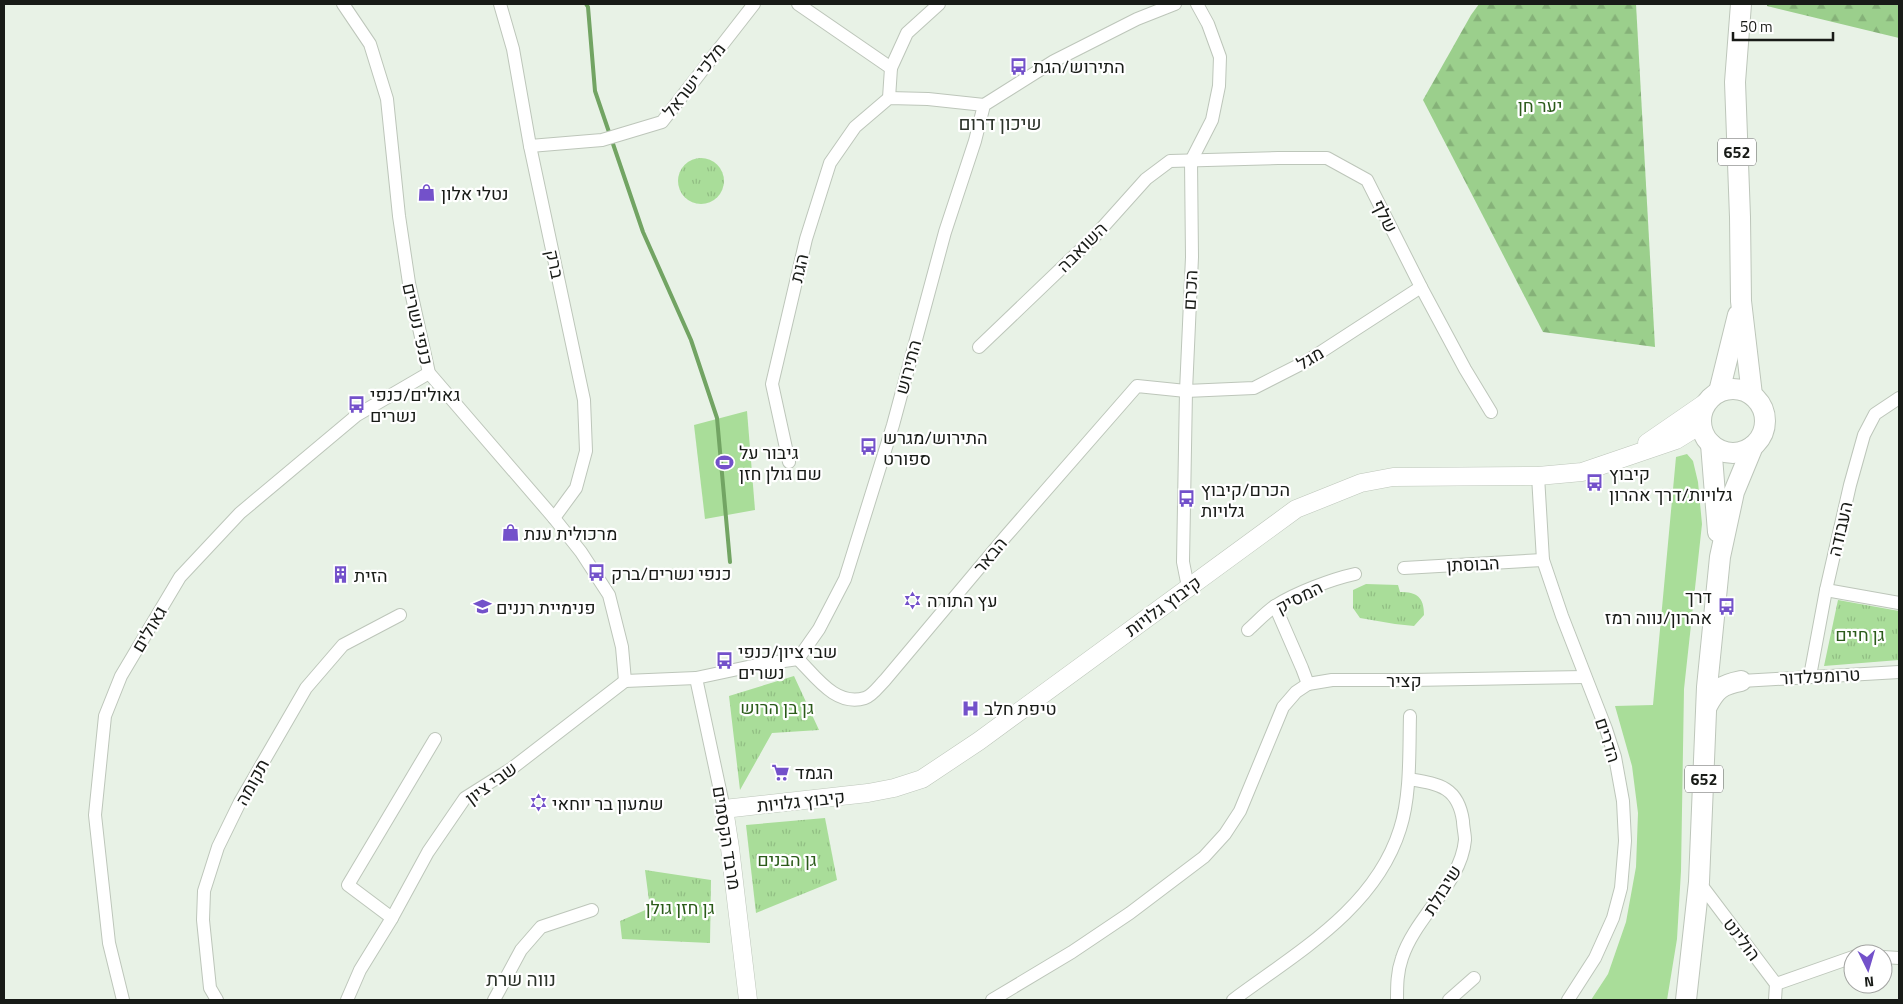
<svg xmlns="http://www.w3.org/2000/svg" width="1903" height="1004" font-family="'Titillium Web',Heebo,sans-serif">
  <style>
    .grass { fill: #a9dd99 }
    .forest { fill: url(#forest-firs) }
    .park { fill: url(#park-tufts) }
    .lines { fill: none; stroke-linecap: round; stroke-linejoin: round }
    .stream { stroke: #72a463; stroke-width: 4 }
    .street-casing { stroke: #bdc6ba; stroke-width: 14 }
    .secondary-casing { stroke: #bdc6ba; stroke-width: 19 }
    .primary-casing { stroke: #bdc6ba; stroke-width: 22 }
    .street { stroke: #fff; stroke-width: 12 }
    .secondary { stroke: #fff; stroke-width: 18 }
    .primary { stroke: #fff; stroke-width: 20 }
    .labels { text-anchor: middle; dominant-baseline: central; stroke-width: 4.5; stroke-linejoin: round; paint-order: stroke }
    .shield { fill: #fff; stroke: #5d5f5d; stroke-width: 1 }
    .shield-label { font-size: 16px; font-weight: bold; fill: #181b17 }
    .poi-label { font-size: 18px; fill: #181b17; stroke: #fff; text-anchor: start }
    .street-label { font-size: 18px; fill: #181b17; stroke: #fff }
    .park-label { font-size: 18px; fill: #2b5b1a; stroke: #fff }
    .neighbourhood-label { font-size: 19px; fill: #2c332a; stroke: #fff }
  </style>
  <defs>
    <pattern id="forest-firs" width="22" height="20" patternUnits="userSpaceOnUse" patternTransform="scale(1.25)"><rect width="22" height="20" fill="#9bcf8c"/><path d="M5 1l3.5 6h-7zM16 11l3.5 6h-7z" fill="#85b178"/></pattern>
    <pattern id="park-tufts" width="24" height="20" patternUnits="userSpaceOnUse" patternTransform="scale(1.25)"><rect width="24" height="20" fill="#a9dd99"/><path d="M3 7l-1-3M5 7V3M7 7l1-3M15 17l-1-3M17 17v-4M19 17l1-3" fill="none" stroke="#91bd83"/></pattern>
  </defs>
  <rect width="100%" height="100%" fill="#e8f2e6"/>
  <!-- grass -->
  <g class="grass">
    <polygon points="747,411 755,510 705,519 694,425"/>
    <polygon points="1687,454 1693,461 1698,482 1702,524 1684,689 1681,871 1677,939 1667,1000 1591,1000 1608,974 1626,922 1636,867 1638,813 1632,766 1615,706 1653,705 1676,457"/>
  </g>
  <!-- forest -->
  <g class="forest">
    <polygon points="1479,4 1636,4 1655,347 1543,332 1423,100 1471,15"/>
    <polygon points="1767,4 1899,4 1899,38 1767,6"/>
  </g>
  <!-- park -->
  <g class="park">
    <circle cx="701" cy="181" r="23"/>
    <path d="M 1366,584 L 1398,585 L 1400,592 C 1417,592 1424,597 1424,615 L 1414,626 L 1395,624 L 1360,618 L 1353,608 L 1353,590 Z"/>
    <polygon points="1838,600 1899,611 1899,660 1824,666"/>
    <polygon points="794,676 819,730 772,733 740,790 729,696"/>
    <polygon points="825,818 837,880 756,913 746,825"/>
    <polygon points="645,870 711,880 710,943 622,939 620,921 650,908"/>
  </g>
  <g class="lines">
    <!-- stream -->
    <polyline class="stream" points="586,4 588,7 595,91 643,232 691,340 717,418 730,562"/>
    <defs>
      <g id="street">
        <polyline points="343,4 370,44 387,99 399,216 409,283 429,373 554,518 581,552 609,595 622,647 625,681"/>
        <polyline points="500,4 513,49 530,146 584,400 586,451 576,488 554,518"/>
        <polyline points="798,4 891,68"/>
        <polyline points="889,98 891,68 907,33 939,4"/>
        <polyline points="530,146 602,140 662,122 754,4"/>
        <polyline points="979,347 1094,237 1146,179 1170,161 1278,158 1327,158 1367,180 1421,287 1465,369 1491,412"/>
        <polyline points="789,462 772,384 806,239 830,163 855,127 889,98 928,99 984,105"/>
        <polyline points="1538,476 1543,560 1562,616 1606,729 1615,757 1623,801 1625,841 1621,888 1613,918 1595,958 1568,1000"/>
        <polyline points="1404,568 1543,560"/>
        <polyline points="1188,587 1183,562 1186,391 1192,257 1191,161 1212,120 1219,86 1220,57 1208,24 1197,4"/>
        <polyline points="1826,590 1899,603"/>
        <polyline points="1275,606 1302,668 1308,684 1332,680 1411,680 1585,677"/>
        <path d="M 1248,630 C 1257,622 1265,613 1275,606 C 1295,593 1332,579 1355,574"/>
        <path d="M 798,659 C 816,677 836,707 865,698 C 872,696 879,686 885,680 L 1006,536 L 1137,386 L 1186,391 L 1254,388 L 1307,361 L 1421,287"/>
        <polyline points="1810,676 1826,590 1850,485 1864,435 1875,414 1899,398"/>
        <polyline points="696,678 724,809"/>
        <polyline points="625,681 696,678 757,665 798,659 819,629 845,579 893,425 945,232 975,141 984,105 1054,61 1137,19 1175,4"/>
        <polyline points="1741,681 1899,672"/>
        <polyline points="1699,882 1776,984 1775,1000"/>
        <polyline points="392,918 348,885 435,739"/>
        <polyline points="1883,957 1899,958"/>
        <polyline points="1776,984 1853,957"/>
        <polyline points="123,1000 109,943 95,815 105,716 121,676 180,577 240,513 357,415 429,373"/>
        <polyline points="217,1000 210,988 203,920 204,891 218,847 240,802 306,688 343,645 400,615"/>
        <polyline points="347,1000 360,970 392,918 428,852 465,798 511,769 625,681"/>
        <polyline points="494,1000 521,950 541,927 592,910"/>
        <polyline points="992,1000 1072,952 1130,913 1204,857 1225,834 1240,811 1283,707 1296,692 1308,684"/>
        <path d="M 1233,1000 C 1296,953 1375,909 1400,829 C 1411,795 1409,751 1410,716"/>
        <path d="M 1397,1000 C 1397,986 1397,972 1402,958 C 1415,917 1461,884 1465,840 C 1465,834 1463,827 1463,821 C 1458,786 1438,784 1409,779"/>
        <polyline points="1449,1000 1474,978"/>
      </g>
      <g id="secondary">
        <polyline points="1647,443 1708,401"/>
        <polyline points="748,1000 730,848 724,809 868,793 894,788 922,779 979,741 1296,509 1361,483 1393,477 1538,476 1582,472 1676,440 1702,424"/>
      </g>
      <g id="primary">
        <polyline points="1741,4 1735,82 1740,217 1741,301 1752,395"/>
        <circle cx="1733" cy="421" r="32"/>
        <polyline points="1719,392 1738,315"/>
        <polyline points="1711,444 1718,532"/>
        <path d="M 1707,706 C 1716,689 1721,685 1741,681"/>
        <polyline points="1686,1000 1699,882 1707,687 1720,557 1734,492 1753,446"/>
      </g>
    </defs>
    <!-- street casing -->
    <use href="#street" class="street-casing"/>
    <!-- secondary casing -->
    <use href="#secondary" class="secondary-casing"/>
    <!-- primary casing -->
    <use href="#primary" class="primary-casing"/>
    <!-- street -->
    <use href="#street" class="street"/>
    <!-- secondary -->
    <use href="#secondary" class="secondary"/>
    <!-- primary -->
    <use href="#primary" class="primary"/>
  </g>
  <!-- icons -->
  <defs>
    <symbol id="bus-bare" viewBox="-9 -9 18 18"><path d="M-5-6H5V4H4V6H2V4H-2V6H-4V4H-5ZM-3.5-4V0h7V-4ZM-3.5 1.2v1.5H-2V1.2ZM2 1.2v1.5H3.5V1.2Z" fill="#7351ca" stroke="#fff" stroke-width="2.5" paint-order="stroke"/></symbol>
    <symbol id="shop-bare" viewBox="-9 -9 18 18"><path d="M-5-2.5h2.3a2.7 3.5 0 0 1 5.4 0H5L5.5 6h-11ZM-1.5-2.5h3a1.5 2.3 0 0 0-3 0Z" fill="#7351ca" stroke="#fff" stroke-width="2.5" paint-order="stroke"/></symbol>
    <symbol id="stadium-bare" viewBox="-9 -9 18 18"><path d="M0-5a6.5 5 0 1 0 0 10a6.5 5 0 1 0 0-10ZM-3.5-1.8h7v3.6h-7Z" fill="#7351ca" stroke="#fff" stroke-width="2.5" paint-order="stroke"/></symbol>
    <symbol id="building-bare" viewBox="-9 -9 18 18"><path d="M-4-6H4V6H1V3H-1V6H-4ZM-2.5-4.3h1.7v1.8h-1.7ZM.8-4.3h1.7v1.8H.8ZM-2.5-1h1.7V.8h-1.7ZM.8-1h1.7V.8H.8Z" fill="#7351ca" stroke="#fff" stroke-width="2.5" paint-order="stroke"/></symbol>
    <symbol id="synagogue-bare" viewBox="-9 -9 18 18"><path d="M0-6.5L5.6 3.2H-5.6ZM0 6.5L5.6-3.2H-5.6Z" fill="#7351ca" stroke="#fff" stroke-width="2.5" paint-order="stroke"/></symbol>
    <symbol id="school-bare" viewBox="-9 -9 18 18"><path d="M0-5L7-2L0 1L-7-2ZM-4 1L0 2.5L4 1V4Q0 6-4 4Z" fill="#7351ca" stroke="#fff" stroke-width="2.5" paint-order="stroke"/></symbol>
    <symbol id="hospital-bare" viewBox="-9 -9 18 18"><path d="M-5-5h3v3.5h4V-5h3V5h-3V1.5h-4V5h-3Z" fill="#7351ca" stroke="#fff" stroke-width="2.5" paint-order="stroke"/></symbol>
    <symbol id="supermarket-bare" viewBox="-9 -9 18 18"><path d="M-6-5.5h2.5l.6 2H6L4.5 2H-2.5L-4.4-4H-6ZM-1.5 3.2a1.3 1.3 0 1 0 .1 0ZM3 3.2a1.3 1.3 0 1 0 .1 0Z" fill="#7351ca" stroke="#fff" stroke-width="2.5" paint-order="stroke"/></symbol>
  </defs>
  <g fill-rule="evenodd">
    <use href="#bus-bare" x="1006" y="54" width="25" height="25"/>
    <use href="#shop-bare" x="414" y="180" width="25" height="25"/>
    <use href="#bus-bare" x="344" y="392" width="25" height="25"/>
    <use href="#bus-bare" x="856" y="434" width="25" height="25"/>
    <use href="#stadium-bare" x="712" y="450" width="25" height="25"/>
    <use href="#bus-bare" x="1582" y="470" width="25" height="25"/>
    <use href="#bus-bare" x="1174" y="486" width="25" height="25"/>
    <use href="#shop-bare" x="498" y="520" width="25" height="25"/>
    <use href="#bus-bare" x="584" y="560" width="25" height="25"/>
    <use href="#building-bare" x="328" y="562" width="25" height="25"/>
    <use href="#synagogue-bare" x="900" y="588" width="25" height="25"/>
    <use href="#bus-bare" x="1714" y="594" width="25" height="25"/>
    <use href="#school-bare" x="470" y="594" width="25" height="25"/>
    <use href="#bus-bare" x="712" y="648" width="25" height="25"/>
    <use href="#hospital-bare" x="958" y="696" width="25" height="25"/>
    <use href="#supermarket-bare" x="768" y="760" width="25" height="25"/>
    <use href="#synagogue-bare" x="526" y="790" width="25" height="25"/>
  </g>
  <g class="labels">
    <!-- shield labels -->
    <g class="shield">
      <rect x="1718" y="138.5" width="38" height="27" rx="4"/>
      <rect x="1685" y="765.5" width="38" height="27" rx="4"/>
    </g>
    <g class="shield-label">
      <text x="1737" y="152">652</text>
      <text x="1704" y="779">652</text>
    </g>
    <!-- poi labels -->
    <g class="poi-label">
      <text x="1033" y="66">התירוש/הגת</text>
      <text x="441" y="193">נטלי אלון</text>
      <text x="370" y="394">גאולים/כנפי<tspan x="370" dy="21">נשרים</tspan></text>
      <text x="883" y="437">התירוש/מגרש<tspan x="883" dy="21">ספורט</tspan></text>
      <text x="739" y="452">גיבור על<tspan x="739" dy="21">שם גולן חזן</tspan></text>
      <text x="1609" y="473">קיבוץ<tspan x="1609" dy="21">גלויות/דרך אהרון</tspan></text>
      <text x="1201" y="489">הכרם/קיבוץ<tspan x="1201" dy="21">גלויות</tspan></text>
      <text x="524" y="533">מרכולית ענת</text>
      <text x="611" y="573">כנפי נשרים/ברק</text>
      <text x="354" y="575">הזית</text>
      <text x="1712" y="596" text-anchor="end">דרך<tspan x="1712" dy="21">אהרון/נווה רמז</tspan></text>
      <text x="927" y="600">עץ התורה</text>
      <text x="496" y="607">פנימיית רננים</text>
      <text x="738" y="651">שבי ציון/כנפי<tspan x="738" dy="21">נשרים</tspan></text>
      <text x="984" y="708">טיפת חלב</text>
      <text x="795" y="772">הגמד</text>
      <text x="552" y="803">שמעון בר יוחאי</text>
    </g>
    <!-- street labels -->
    <g class="street-label">
      <text transform="translate(694 80) rotate(-52)">מלכי ישראל</text>
      <text transform="translate(1385 216) rotate(63)">שלף</text>
      <text transform="translate(1082 247) rotate(-45)">השואבה</text>
      <text transform="translate(555 264) rotate(78)">ברק</text>
      <text transform="translate(799 268) rotate(-77)">הגת</text>
      <text transform="translate(1190 290) rotate(-87)">הכרם</text>
      <text transform="translate(418 324) rotate(77)">כנפי נשרים</text>
      <text transform="translate(1310 358) rotate(-31)">מגל</text>
      <text transform="translate(908 367) rotate(-75)">התירוש</text>
      <text transform="translate(1840 529) rotate(-77)">העבודה</text>
      <text transform="translate(990 555) rotate(-50)">הבאר</text>
      <text transform="translate(1473 564) rotate(-3)">הבוסתן</text>
      <text transform="translate(1299 597) rotate(-27)">המסיק</text>
      <text transform="translate(1163 606) rotate(-36)">קיבוץ גלויות</text>
      <text transform="translate(149 629) rotate(-59)">גאולים</text>
      <text transform="translate(1820 676) rotate(-3)">טרומפלדור</text>
      <text x="1404" y="680">קציר</text>
      <text transform="translate(1608 740) rotate(72)">הדרים</text>
      <text transform="translate(252 782) rotate(-61)">תקומה</text>
      <text transform="translate(491 783) rotate(-36)">שבי ציון</text>
      <text transform="translate(801 801) rotate(-6)">קיבוץ גלויות</text>
      <text transform="translate(727 838) rotate(81)">מרבד הקסמים</text>
      <text transform="translate(1442 890) rotate(-58)">שיבולת</text>
      <text transform="translate(1742 939) rotate(53)">הולינט</text>
    </g>
    <!-- park labels -->
    <g class="park-label">
      <text x="1540" y="105">יער חן</text>
      <text x="1860" y="634">גן חיים</text>
      <text x="777" y="707">גן בן הרוש</text>
      <text x="787" y="859">גן הבנים</text>
      <text x="680" y="907">גן חזן גולן</text>
    </g>
    <!-- neighbourhood labels -->
    <g class="neighbourhood-label">
      <text x="1000" y="122">שיכון דרום</text>
      <text x="521" y="978">נווה שרת</text>
    </g>
  </g>
  <!-- border -->
  <rect width="1903" height="1004" fill="none" stroke="#181b17" stroke-width="10"/>
  <!-- north arrow -->
  <g transform="translate(1868 969) rotate(175)"><circle r="24" fill="#ffffff" stroke="#a3a4a2"/>
  <path d="M0-4L9 19L0 12L-9 19Z" fill="#7351ca"/>
  <text y="-8" font-size="14" font-weight="bold" text-anchor="middle" fill="#181b17">N</text>
  </g>
  <!-- scale -->
  <path d="M1733 32v8h100v-8" fill="none" stroke="#181b17" stroke-width="2.5"/>
  <text x="1740" y="32" font-size="15" fill="#181b17" stroke="#ffffff" stroke-width="4" paint-order="stroke">50 m</text>
</svg>
